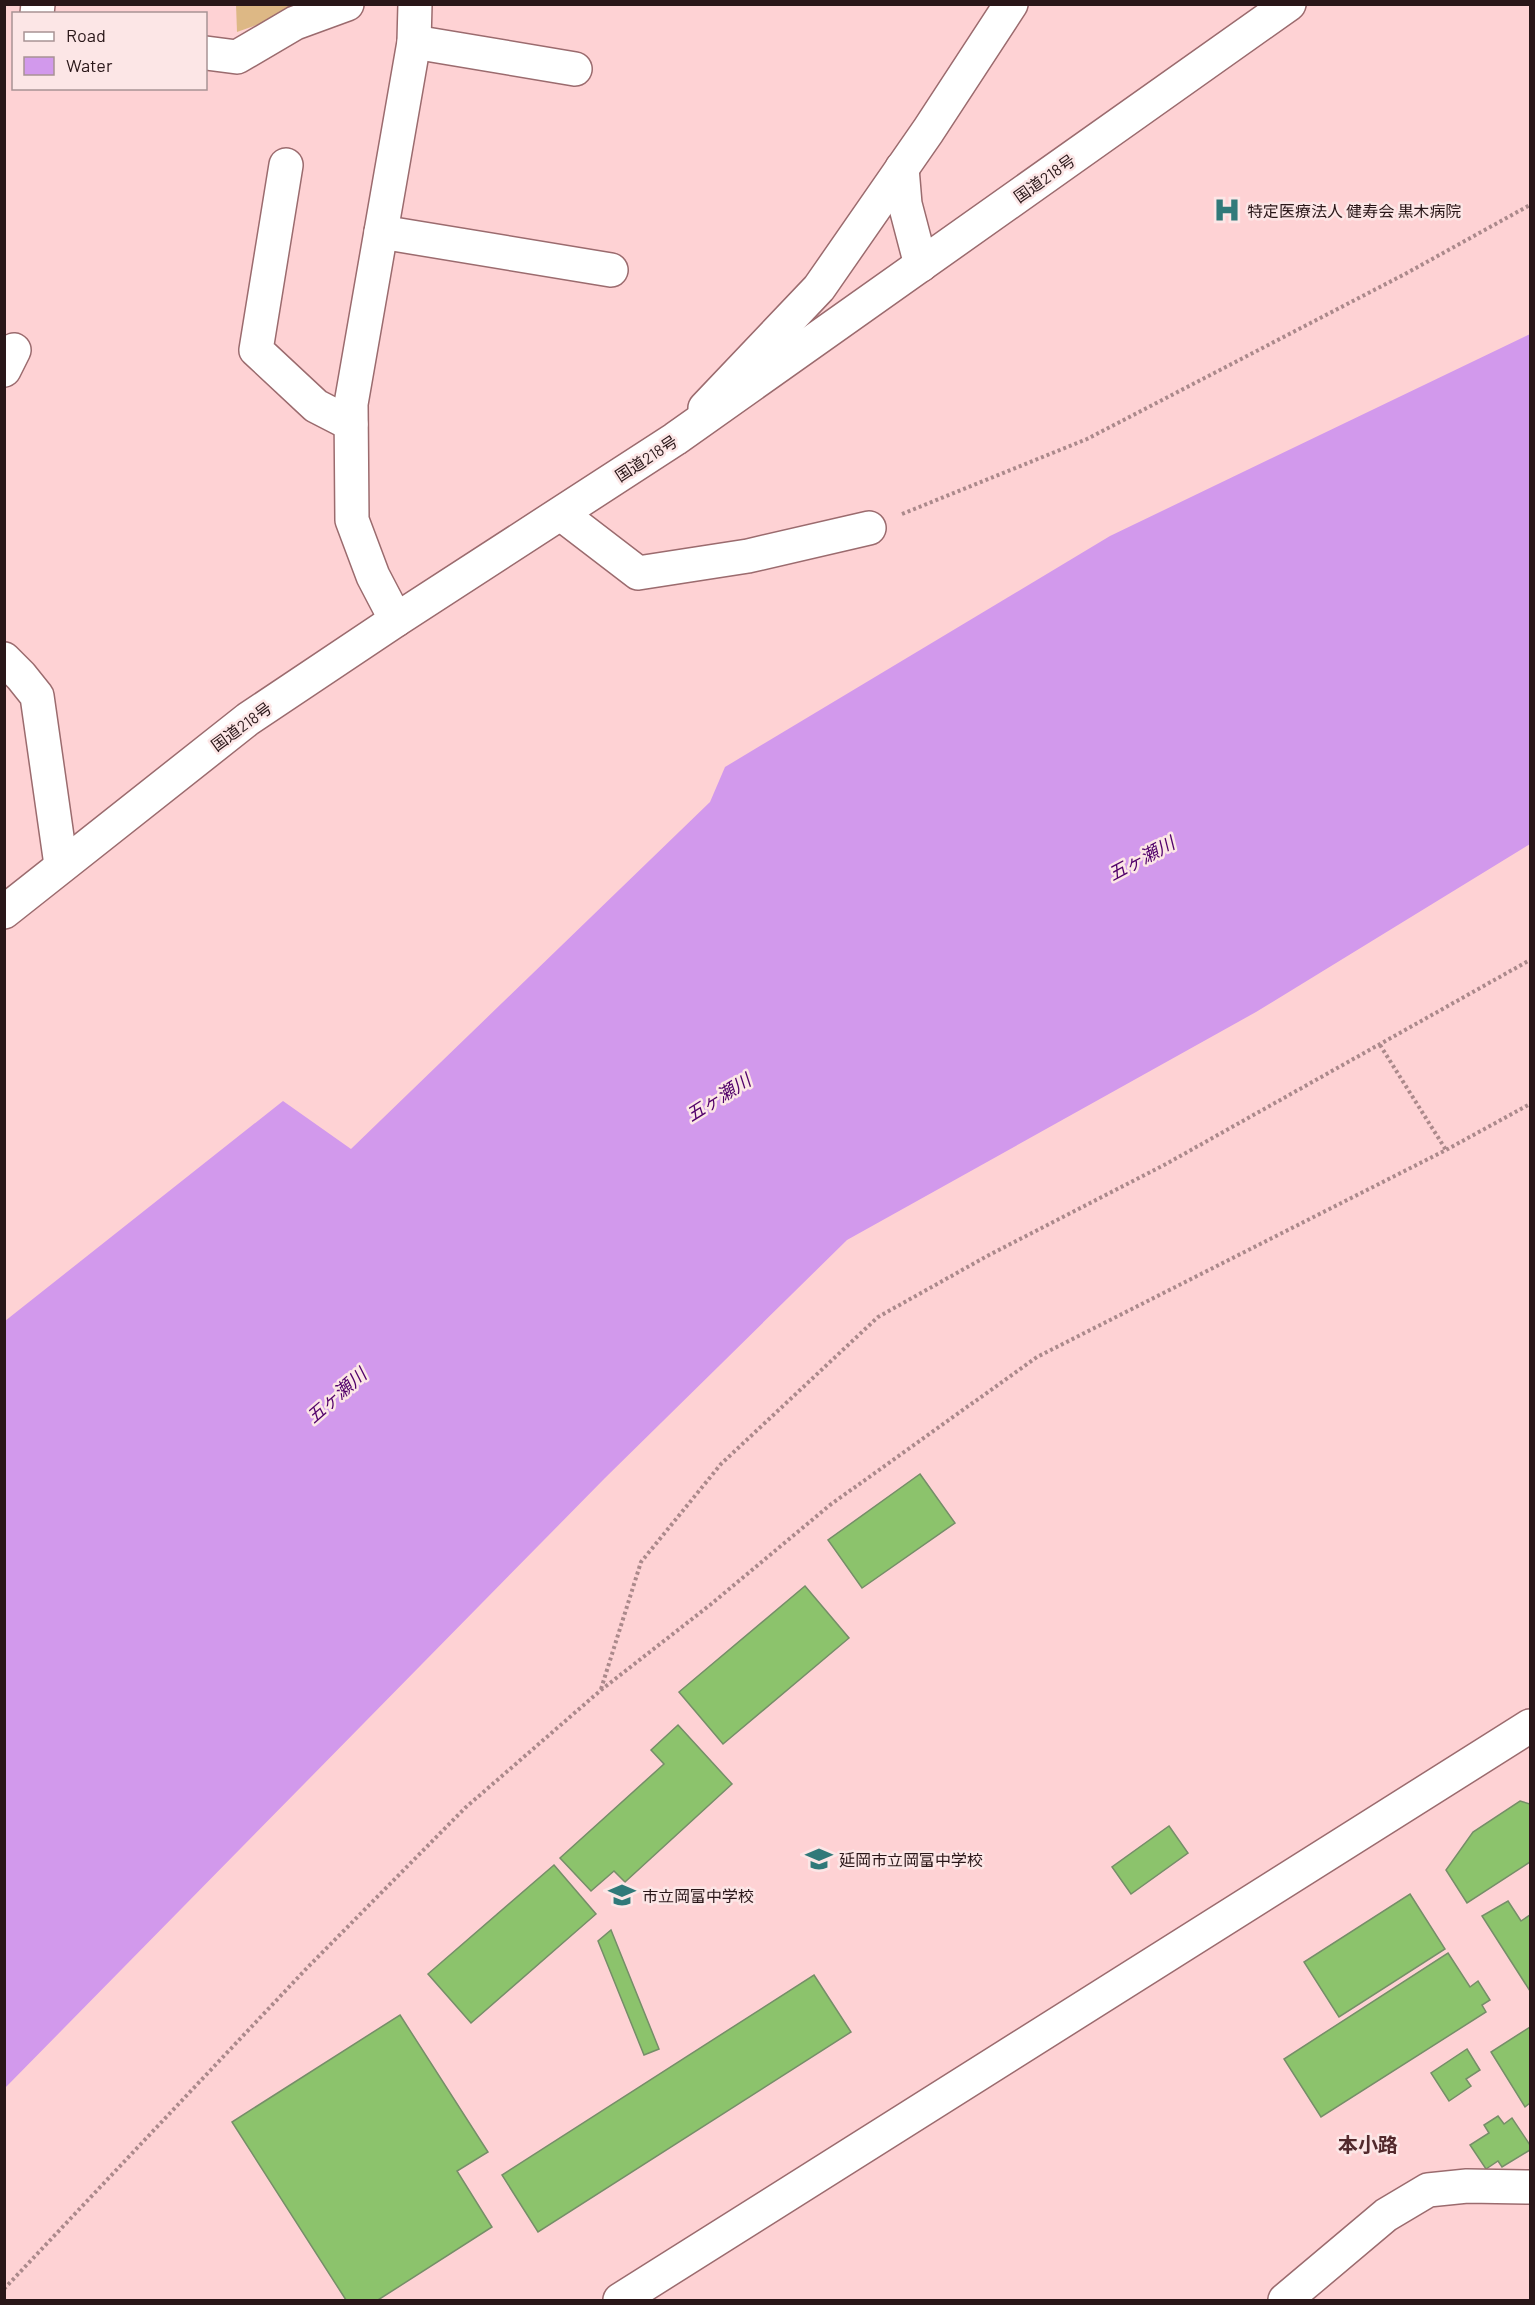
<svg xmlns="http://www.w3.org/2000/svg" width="1535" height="2305" font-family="Barlow,'Noto Sans JP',sans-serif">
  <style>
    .green { fill: #ddb885 }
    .water { fill: #d299ec }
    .building { fill: #8cc36c; stroke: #758e68; stroke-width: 1.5 }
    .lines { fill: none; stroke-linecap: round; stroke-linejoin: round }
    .minor-casing { stroke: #9b6b6e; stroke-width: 36 }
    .highway-casing { stroke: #9b6b6e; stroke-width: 36 }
    .path { stroke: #ab898b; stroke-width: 4; stroke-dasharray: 3 3; stroke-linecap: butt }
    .minor { stroke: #fff; stroke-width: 33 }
    .highway { stroke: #fff; stroke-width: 33 }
    .labels { text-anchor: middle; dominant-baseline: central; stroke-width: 5; stroke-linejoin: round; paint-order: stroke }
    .street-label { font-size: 16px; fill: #291618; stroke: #fce6e6 }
    .poi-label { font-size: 16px; fill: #291618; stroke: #fce6e6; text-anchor: start }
    .water-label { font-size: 18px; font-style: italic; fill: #51006a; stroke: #fce6e6 }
    .quarter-label { font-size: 20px; font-weight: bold; fill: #52292c; stroke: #fce6e6 }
  </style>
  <rect width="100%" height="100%" fill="#fed2d4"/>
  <!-- green -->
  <polygon class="green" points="236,4 314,5 237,32"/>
  <!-- water -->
  <polygon class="water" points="1530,334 1530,844 1256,1012 847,1240 605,1478 5,2088 5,1321 283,1101 351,1149 710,802 725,767 1110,536"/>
  <!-- building -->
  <g class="building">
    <polygon points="920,1474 955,1523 862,1588 828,1540"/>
    <polygon points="805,1586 849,1638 723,1744 679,1692"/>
    <polygon points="678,1725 732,1784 625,1882 614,1871 591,1891 560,1858 664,1764 651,1750"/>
    <polygon points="1520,1801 1530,1804 1530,1862 1467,1903 1446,1870 1473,1832"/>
    <polygon points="1169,1826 1188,1853 1131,1894 1112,1867"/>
    <polygon points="554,1865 596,1914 471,2023 428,1974"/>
    <polygon points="1410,1894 1445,1949 1339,2017 1304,1962"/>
    <polygon points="1508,1901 1521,1921 1530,1915 1530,1991 1482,1916"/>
    <polygon points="611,1930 659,2049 644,2055 598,1941"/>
    <polygon points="1448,1953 1470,1987 1478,1981 1490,2000 1482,2005 1486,2012 1321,2117 1284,2059"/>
    <polygon points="814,1975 851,2032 538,2232 502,2175"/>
    <polygon points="400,2015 488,2152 457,2171 492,2227 378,2300 346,2300 232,2122"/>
    <polygon points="1530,2027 1530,2103 1525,2107 1491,2052"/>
    <polygon points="1467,2049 1480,2070 1466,2079 1471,2086 1449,2101 1431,2073"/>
    <polygon points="1498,2116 1504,2124 1512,2118 1530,2145 1530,2150 1502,2167 1498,2161 1486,2169 1470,2145 1489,2133 1484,2125"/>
  </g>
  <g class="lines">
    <defs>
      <g id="minor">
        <polyline points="37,14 38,4"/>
        <polyline points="414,42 575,69"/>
        <polyline points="206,53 237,57 295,23 347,4"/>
        <polyline points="286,165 256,350 316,406 351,424"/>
        <polyline points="902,168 905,204 921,265"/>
        <polyline points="381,232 611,270"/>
        <polyline points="4,370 14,350"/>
        <polyline points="705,408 819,288 928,131 1011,4"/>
        <polyline points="561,514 638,573 748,556 869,528"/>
        <polyline points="396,620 373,576 352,520 351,404 414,42 415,4"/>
        <polyline points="4,659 21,676 37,696 61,865"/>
        <polyline points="620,2300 1530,1726"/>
        <polyline points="1285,2300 1386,2215 1428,2190 1467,2186 1530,2187"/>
      </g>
      <polyline id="highway" points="4,912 248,719 396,620 675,439 1289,4"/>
    </defs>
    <!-- minor casing -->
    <use href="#minor" class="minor-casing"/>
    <!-- highway casing -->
    <use href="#highway" class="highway-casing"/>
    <!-- path -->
    <g class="path">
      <polyline points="902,514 1087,439 1405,274 1530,205"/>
      <polyline points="1380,1045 1446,1150"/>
      <polyline points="601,1689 641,1562 721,1464 878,1317 989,1255 1166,1164 1530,960"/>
      <polyline points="4,2289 306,1969 465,1808 601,1690 710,1605 830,1505 1037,1357 1446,1150 1530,1104"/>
    </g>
    <!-- minor -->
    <use href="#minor" class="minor"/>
    <!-- highway -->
    <use href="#highway" class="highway"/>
  </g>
  <!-- icons -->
  <defs>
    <symbol id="hospital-bare" viewBox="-9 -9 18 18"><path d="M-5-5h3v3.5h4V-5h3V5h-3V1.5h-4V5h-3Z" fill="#307979" stroke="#fce6e6" stroke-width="2.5" paint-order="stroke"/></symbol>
    <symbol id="school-bare" viewBox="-9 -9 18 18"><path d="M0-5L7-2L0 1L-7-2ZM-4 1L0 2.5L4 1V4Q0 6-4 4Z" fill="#307979" stroke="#fce6e6" stroke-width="2.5" paint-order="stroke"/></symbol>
  </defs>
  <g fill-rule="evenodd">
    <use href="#hospital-bare" x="1208" y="191" width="38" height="38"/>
    <use href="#school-bare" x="800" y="1840" width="38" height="38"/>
    <use href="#school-bare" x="603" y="1876" width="38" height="38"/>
  </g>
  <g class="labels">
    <!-- street labels -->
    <g class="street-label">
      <text transform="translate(1044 178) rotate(-35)">国道218号</text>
      <text transform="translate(646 458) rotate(-33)">国道218号</text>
      <text transform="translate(241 726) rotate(-36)">国道218号</text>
    </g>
    <!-- poi labels -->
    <g class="poi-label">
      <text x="1247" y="210">特定医療法人 健寿会 黒木病院</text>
      <text x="839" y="1859">延岡市立岡富中学校</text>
      <text x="642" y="1895">市立岡富中学校</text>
    </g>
    <!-- water labels -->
    <g class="water-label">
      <text transform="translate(1141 858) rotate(-28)">五ヶ瀬川</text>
      <text transform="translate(718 1097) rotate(-32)">五ヶ瀬川</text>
      <text transform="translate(336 1395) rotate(-41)">五ヶ瀬川</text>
    </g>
    <!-- quarter labels -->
    <g class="quarter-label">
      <text x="1368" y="2144">本小路</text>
    </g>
  </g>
  <!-- border -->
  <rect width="1535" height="2305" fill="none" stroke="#291618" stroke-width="12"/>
  <!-- legend -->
  <rect x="12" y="12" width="195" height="78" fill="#fce6e6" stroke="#a89394" stroke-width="1.5"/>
  <rect x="24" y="32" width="30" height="9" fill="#ffffff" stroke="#a89394" stroke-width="1.5"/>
  <text x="66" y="42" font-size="18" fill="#291618">Road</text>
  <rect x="24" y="57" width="30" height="18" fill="#d299ec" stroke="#a89394" stroke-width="1.5"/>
  <text x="66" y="72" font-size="18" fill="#291618">Water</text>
</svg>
